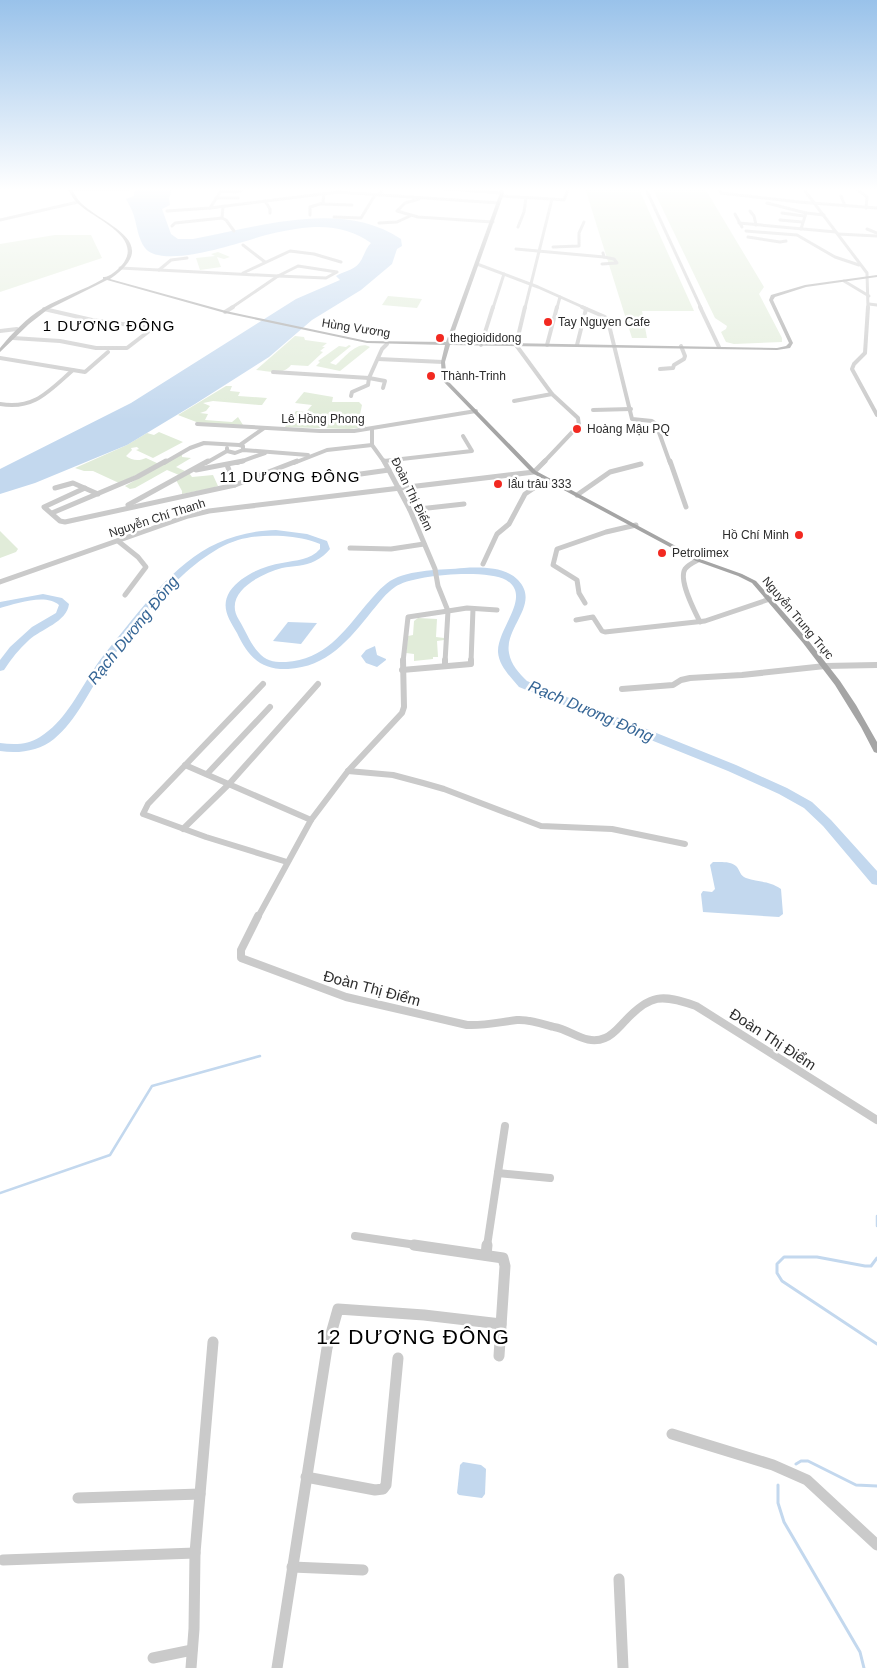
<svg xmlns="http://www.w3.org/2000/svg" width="877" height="1668" font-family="Arial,sans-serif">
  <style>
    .green { fill: #e1ecd9 }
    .water { fill: #c3d8ee }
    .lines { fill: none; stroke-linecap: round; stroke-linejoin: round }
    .stream-far1 { stroke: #c3d8ee; stroke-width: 2.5 }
    .stream { stroke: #c3d8ee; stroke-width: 3 }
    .river { fill: #c3d8ee; fill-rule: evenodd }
    .minor-far5 { stroke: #cacaca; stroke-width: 3 }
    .minor-far4 { stroke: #cacaca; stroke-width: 4 }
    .minor-far3 { stroke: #cacaca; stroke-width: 5 }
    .minor-far2 { stroke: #cacaca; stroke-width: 6 }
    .minor-far1 { stroke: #cacaca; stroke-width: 8 }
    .minor { stroke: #cacaca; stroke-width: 11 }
    .major { fill: #a5a5a5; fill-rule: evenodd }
    .poi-dot { fill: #f22921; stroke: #fff; stroke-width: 2 }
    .labels { text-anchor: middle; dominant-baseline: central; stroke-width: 5; stroke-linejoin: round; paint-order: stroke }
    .far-poi-label { font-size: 12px; fill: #2d2d2d; stroke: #fff; text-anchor: start }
    .far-street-label { font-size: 12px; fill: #2d2d2d; stroke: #fff }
    .far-quarter-label { font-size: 15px; letter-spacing: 1px; fill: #000; stroke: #fff }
    .street-label { font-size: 15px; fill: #2d2d2d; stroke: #fff }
    .water-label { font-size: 16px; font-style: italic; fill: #356595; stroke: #fff }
    .near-quarter-label { font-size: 21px; letter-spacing: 1px; fill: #000; stroke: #fff }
  </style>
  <rect width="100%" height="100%" fill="#fff"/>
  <!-- green -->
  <g class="green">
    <polygon points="552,187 638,187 694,311 642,311 647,338 632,338 585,188"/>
    <polygon points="652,187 704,187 764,287 759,294 782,338 782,342 734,344 726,342 721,332 726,329 727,326 715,318"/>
    <polygon points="55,235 91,235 102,258 0,292 0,244"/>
    <polygon points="218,252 230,257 224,259 217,257 221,267 200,270 196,258 215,256 211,254"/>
    <polygon points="388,296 422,299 417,308 382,305"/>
    <path d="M 295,336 L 304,337 L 305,340 L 327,343 L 322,347 L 325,347 L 320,351 L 323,352 L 308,366 L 291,365 C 282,376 269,371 256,370 Z"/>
    <path d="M 349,345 L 351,346 L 330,363 L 336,365 C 345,357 358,340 370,347 L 340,371 L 316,366 L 320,362 L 318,361 L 339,346 L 346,347 Z"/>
    <polygon points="226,386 232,386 230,391 240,392 238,396 267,398 262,405 259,405 213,401 203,403 210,406 206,411 200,413 208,414 205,420 232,422 238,417 243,425 199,423 178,415"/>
    <polygon points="304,392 333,397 332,402 359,402 362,405 358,424 365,424 366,427 349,429 285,427 296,411 306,412 312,405 295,403"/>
    <path d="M 159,432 L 183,442 L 153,458 L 136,450 L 139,449 L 137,447 L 131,448 L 132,450 L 126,456 C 132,461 140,461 146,458 L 159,464 L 119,483 L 93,471 L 84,471 L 75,468 L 127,445 L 147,433 L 154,435 Z"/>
    <polygon points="182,454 182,457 191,458 176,467 185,471 179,475 167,470 135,488 130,489 125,486"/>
    <polygon points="189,473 192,477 213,475 218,486 203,491 202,490 182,494 182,491 176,480"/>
    <polygon points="0,531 18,549 16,552 0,558"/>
    <polygon points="418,618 437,619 436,637 444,638 444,640 437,641 438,657 433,657 433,659 414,661 414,654 406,653 408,636 413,635 414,621"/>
  </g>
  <!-- water -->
  <g class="water">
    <path d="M 139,187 L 173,187 L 169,198 L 170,205 L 162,209 L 171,234 L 178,239 L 193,239 C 258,227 342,199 401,239 L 402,246 L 397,249 L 392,264 L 361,290 L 312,320 L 269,357 L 195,404 L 127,445 L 35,483 L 0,494 L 0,469 L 131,403 L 296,299 L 340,280 L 336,276 C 342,272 350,271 355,267 C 364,261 364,249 371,243 C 355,231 335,226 314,227 C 298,228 281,231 266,235 C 241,242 163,270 145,248 C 138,239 137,226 134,216 C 132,210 129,204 126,199 L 134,196 L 134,192 Z"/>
    <polygon points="288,622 317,623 301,644 273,641"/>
    <polygon points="375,646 377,655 386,659 386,660 377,667 366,663 361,656 366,650"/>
    <path d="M 713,862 C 720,862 731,861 736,866 C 740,870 740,876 746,878 C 760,883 768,880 781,889 L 783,914 L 779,917 L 703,912 L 701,894 L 703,891 L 712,892 L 715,889 L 710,865 Z"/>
    <polygon points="463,1462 481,1465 486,1469 485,1494 482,1498 459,1495 457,1493 460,1465"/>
  </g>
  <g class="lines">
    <!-- stream-far1 -->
    <g class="stream-far1">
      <polyline points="0,1193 110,1155 152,1086 260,1056"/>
      <polyline points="877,1216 877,1226"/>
    </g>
    <!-- stream -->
    <g class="stream">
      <polyline points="877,1258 871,1266 865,1266 817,1257 784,1257 777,1264 777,1273 782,1281 877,1344"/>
      <polyline points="796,1464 801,1461 808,1461 856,1485 877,1486"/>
      <polyline points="778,1485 778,1503 784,1522 860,1652 864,1668"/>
    </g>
    <!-- river -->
    <g class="river">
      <path d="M 276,530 L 307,534 L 327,541 L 330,549 C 326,554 321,558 315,561 C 305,566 293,566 282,568 C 260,574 222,593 239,620 C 246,631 251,646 261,655 C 268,662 277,662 286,662 C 324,660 344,632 366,605 C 373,597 381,587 390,581 C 410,569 442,570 464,568 C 481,567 506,567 518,580 C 541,604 504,627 509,653 C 511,665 519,673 527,681 L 736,765 L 787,788 L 812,802 L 831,820 L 877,871 L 877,885 L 872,884 L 823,826 L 804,808 L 779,794 L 728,771 L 519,687 C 510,676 499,666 498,652 C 497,628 533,596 506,580 C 487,569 413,574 395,587 C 386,593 379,603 372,611 C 349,640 327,667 288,669 C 260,670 248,656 237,633 C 229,619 220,607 230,591 C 241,575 264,566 282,563 C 297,560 310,560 320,549 L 320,544 C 308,539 296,537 283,536 C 268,535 252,536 238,540 C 187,556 135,626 105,668 C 88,692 77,720 54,739 C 39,751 19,754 0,751 L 0,743 C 14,745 28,745 40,737 C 64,722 77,695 92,672 C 103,654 118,638 131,621 C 172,571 207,532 276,530 Z"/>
      <path d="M 43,594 L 62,598 L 69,604 C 67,622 41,629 29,640 C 19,649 11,659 4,670 L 0,671 L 0,660 L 10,647 L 32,627 L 56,613 L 59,605 C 45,593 16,604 0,608 L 0,602 Z"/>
    </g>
    <!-- minor-far5 -->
    <g class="minor-far5">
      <polyline points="417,187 502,193"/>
      <polyline points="645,187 701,308"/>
      <polyline points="719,187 721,193 799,202 877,208"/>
      <polyline points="802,187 867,273 868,308"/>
      <polyline points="855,187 867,197 866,208"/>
      <polyline points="69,189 129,189 132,187"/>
      <polyline points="221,191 236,192 242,190"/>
      <polyline points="501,196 552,199 525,308"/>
      <polyline points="841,196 845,206"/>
      <polyline points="216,198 238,198"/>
      <polyline points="419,199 405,203 397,211 418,217 493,222"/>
      <polyline points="552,199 564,200 568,189"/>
      <polyline points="265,201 270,209 270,213"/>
      <polyline points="767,203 806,213"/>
      <polyline points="321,204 352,205"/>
      <polyline points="210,208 221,191 228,187"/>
      <polyline points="167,211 210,208 338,192 499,203"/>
      <polyline points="750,211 754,216 756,225"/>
      <polyline points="782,213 804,216"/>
      <polyline points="735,214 742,227"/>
      <polyline points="310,215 310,207 323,203 324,193"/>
      <polyline points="334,217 361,218 375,195 380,194 383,187"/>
      <polyline points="222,218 226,220 234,231"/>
      <polyline points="0,220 78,202"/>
      <polyline points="780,220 802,222"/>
      <polyline points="379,223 397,222 410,216"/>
      <polyline points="739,223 836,232"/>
      <polyline points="172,226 175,223 222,218 223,207"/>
      <polyline points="518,227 524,212 526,198"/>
      <polyline points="801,229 806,213 824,215"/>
      <polyline points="867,229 877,233"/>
      <polyline points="746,231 797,235 835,257 859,265"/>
      <polyline points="838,234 877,236"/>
      <polyline points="748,237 780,242 786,241"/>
      <polyline points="243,245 265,262"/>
      <polyline points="553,247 579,246 579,233 584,222"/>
      <polyline points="516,249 604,257"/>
      <polyline points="477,264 538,287 585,308"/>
      <polyline points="602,264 617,263 614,259 604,257 603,253"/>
      <polygon points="298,266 337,272 326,278 278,276"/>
      <polyline points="120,268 278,276"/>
      <polyline points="159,270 171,260 187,258"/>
      <polyline points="243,273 290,251 314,254 341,262"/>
      <polyline points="844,281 869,296"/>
      <polyline points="869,304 877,305"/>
      <polyline points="231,308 278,276"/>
      <polyline points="493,308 504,274"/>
      <polyline points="557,308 560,297"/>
    </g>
    <!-- minor-far4 -->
    <g class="minor-far4">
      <polyline points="525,307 516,345 552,394 578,418 579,425 543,463"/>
      <polyline points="582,307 605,317 609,325 632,419 652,421 656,424 670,463"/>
      <polyline points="700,307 719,347"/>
      <polyline points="868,307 865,353 854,364 852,369 877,415"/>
      <polyline points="225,312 233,307"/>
      <polyline points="0,331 17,329"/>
      <polyline points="13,338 60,341 96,348 127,348 153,328 92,320 44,309"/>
      <polyline points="481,345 493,307"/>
      <polyline points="547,345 557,307"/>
      <polyline points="577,345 586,309"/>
      <polyline points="0,358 85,372 108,352"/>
      <polyline points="378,359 443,362"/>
      <polyline points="660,369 673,368 674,365 684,359 685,356 681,346"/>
      <polyline points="273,372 369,378 382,349 387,344"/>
      <polyline points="351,396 352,392 368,385 369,378 385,381 383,388"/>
      <polyline points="514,401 552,394"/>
      <path d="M 0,404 C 34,410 49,391 73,370"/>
      <polyline points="593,410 631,409"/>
      <polyline points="197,424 320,431 354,431 476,411"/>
      <polyline points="372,429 372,445 385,463"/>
      <polyline points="240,445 264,428"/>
      <polyline points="227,448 227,451 235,453 243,450 308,455"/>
      <polyline points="384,461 472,451 463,436"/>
      <polyline points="164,463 190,448 204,443 239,445 243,446 243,450"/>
      <polyline points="206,463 227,451"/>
      <polyline points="237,463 265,453"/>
      <polyline points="294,463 327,450 372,445"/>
    </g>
    <!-- minor-far3 -->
    <g class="minor-far3">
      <polyline points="384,461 410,510 435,569 438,586 448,611 408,617 403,662"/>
      <polyline points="670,461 686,507"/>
      <polyline points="227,465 235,485"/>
      <polyline points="196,470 243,461"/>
      <polyline points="325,479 389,470"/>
      <polyline points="55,488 73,483 98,494"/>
      <polyline points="85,488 44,507 60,521 65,522 235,485 297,461"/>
      <polyline points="577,495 610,472 641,464"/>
      <polyline points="128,505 208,461"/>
      <polyline points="410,510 464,504"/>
      <polyline points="52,513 137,477 166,461"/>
      <polyline points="118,541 138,557 146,567 125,595"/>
      <polyline points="350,548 391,549 424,544"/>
      <path d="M 698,560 C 694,562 688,565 685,569 C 678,580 695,612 700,622"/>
      <polyline points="483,564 497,534 509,524 525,494 534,488 550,482"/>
      <polyline points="0,582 188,516 209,511 534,472 545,461"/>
      <polyline points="585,603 579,593 577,580 553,565 557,549 606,532 636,525"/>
      <polyline points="576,620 593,617 602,631 605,632 705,621 770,599"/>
      <polyline points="445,662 448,611 467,608 497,610"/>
      <polyline points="471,662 473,609"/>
    </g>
    <!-- minor-far2 -->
    <g class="minor-far2">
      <polyline points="445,666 445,660"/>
      <polyline points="402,670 471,664 471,660"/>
      <polyline points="263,684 148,804 143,814 206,837 287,862"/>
      <polyline points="622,689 673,685 681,680 690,678 742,675 825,666 877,665"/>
      <polyline points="185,765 311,820"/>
      <polyline points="348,771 393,775 423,783 444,789 541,826 612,829 685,844"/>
      <polyline points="207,774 270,707"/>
      <polyline points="183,829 229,784 318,684"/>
      <polyline points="258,917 311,820 348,771 402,713 404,707 403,660"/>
    </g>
    <!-- minor-far1 -->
    <g class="minor-far1">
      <path d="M 258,916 L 241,950 L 241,958 L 346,997 L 467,1025 C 484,1026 500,1022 517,1020 C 528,1019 543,1024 554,1027 C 572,1030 586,1046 605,1038 C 613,1035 619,1027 625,1021 C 650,994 662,994 696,1006 L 877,1120"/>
      <polyline points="498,1173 550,1178"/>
      <polyline points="355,1236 423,1246"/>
      <polyline points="487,1246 505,1126"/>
    </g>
    <!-- minor -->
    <g class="minor">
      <polyline points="414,1245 503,1258 505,1266 499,1356"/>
      <polyline points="486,1255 487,1245"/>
      <polyline points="672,1434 773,1465 807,1480 877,1545"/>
      <polyline points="306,1477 375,1490 383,1489 386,1485 398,1358"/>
      <polyline points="78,1498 200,1494"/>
      <polyline points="3,1560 195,1553"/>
      <polyline points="292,1567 363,1570"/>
      <polyline points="619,1579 623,1668"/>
      <polyline points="153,1658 192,1650"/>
      <polyline points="191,1668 194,1629 195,1553 213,1342"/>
      <polyline points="277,1668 327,1348 338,1309 424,1315 501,1324"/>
    </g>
    <!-- major -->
    <path class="major" d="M 67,187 L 71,187 C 74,193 76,198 81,203 C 105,226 164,242 110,279 L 226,311 L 367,341 L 446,342 L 500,193 L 499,187 L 503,187 L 504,193 L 451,342 L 777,348 L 786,346 L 789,343 L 769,300 L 771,295 L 805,285 L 877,275 L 877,277 L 806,287 L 775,297 L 773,300 L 793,343 L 790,348 L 777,350 L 450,345 L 445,362 L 447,380 L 536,471 L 700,559 L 742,574 L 756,581 L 808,640 L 840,681 L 856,705 L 877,742 L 877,753 L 874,752 L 861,727 L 835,685 L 803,643 L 752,583 L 738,576 L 696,561 L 532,473 L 442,380 L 441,362 L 445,345 L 367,343 L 225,313 L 107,280 L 47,310 L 29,324 L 0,352 L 0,348 C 12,333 27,318 43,308 C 62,297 84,290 103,279 L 103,277 C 109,278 117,270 122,265 C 144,238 97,220 81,206 C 74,201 71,195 67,187 Z"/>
  </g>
  <!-- sky -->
  <linearGradient id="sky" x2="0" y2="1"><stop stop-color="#99c2ea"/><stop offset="0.45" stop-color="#fff"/><stop offset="1" stop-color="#fff" stop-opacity="0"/></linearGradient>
  <rect width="877" height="420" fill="url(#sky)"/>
  <!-- markers -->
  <g class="poi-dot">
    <circle cx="548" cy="322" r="5"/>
    <circle cx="440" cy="338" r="5"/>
    <circle cx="431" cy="376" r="5"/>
    <circle cx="577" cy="429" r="5"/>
    <circle cx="498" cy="484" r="5"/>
    <circle cx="799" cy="535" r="5"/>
    <circle cx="662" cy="553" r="5"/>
  </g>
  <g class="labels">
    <!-- far-poi labels -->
    <g class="far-poi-label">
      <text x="558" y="322">Tay Nguyen Cafe</text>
      <text x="450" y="338">thegioididong</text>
      <text x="441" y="376">Thành-Trinh</text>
      <text x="587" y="429">Hoàng Mậu PQ</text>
      <text x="508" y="484">lẩu trâu 333</text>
      <text x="789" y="535" text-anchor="end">Hồ Chí Minh</text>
      <text x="672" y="553">Petrolimex</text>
    </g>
    <!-- far-street labels -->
    <g class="far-street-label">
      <text transform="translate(356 328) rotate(9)">Hùng Vương</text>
      <text x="323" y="419">Lê Hồng Phong</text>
      <text transform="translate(412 494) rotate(64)">Đoàn Thị Điểm</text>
      <text transform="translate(157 518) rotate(-18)">Nguyễn Chí Thanh</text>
      <text transform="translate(798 618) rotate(50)">Nguyễn Trung Trực</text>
    </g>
    <!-- far-quarter labels -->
    <g class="far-quarter-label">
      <text x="109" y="325">1 DƯƠNG ĐÔNG</text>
      <text x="290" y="476">11 DƯƠNG ĐÔNG</text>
    </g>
    <!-- street labels -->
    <g class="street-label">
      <text transform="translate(372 988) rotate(15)">Đoàn Thị Điểm</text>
      <text transform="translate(773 1039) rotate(33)">Đoàn Thị Điểm</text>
    </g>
    <!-- water labels -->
    <g class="water-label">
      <text transform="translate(133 630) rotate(-51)">Rạch Dương Đông</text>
      <text transform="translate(591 711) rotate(23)">Rạch Dương Đông</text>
    </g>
    <!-- near-quarter labels -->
    <g class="near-quarter-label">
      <text x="413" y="1336">12 DƯƠNG ĐÔNG</text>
    </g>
  </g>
</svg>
